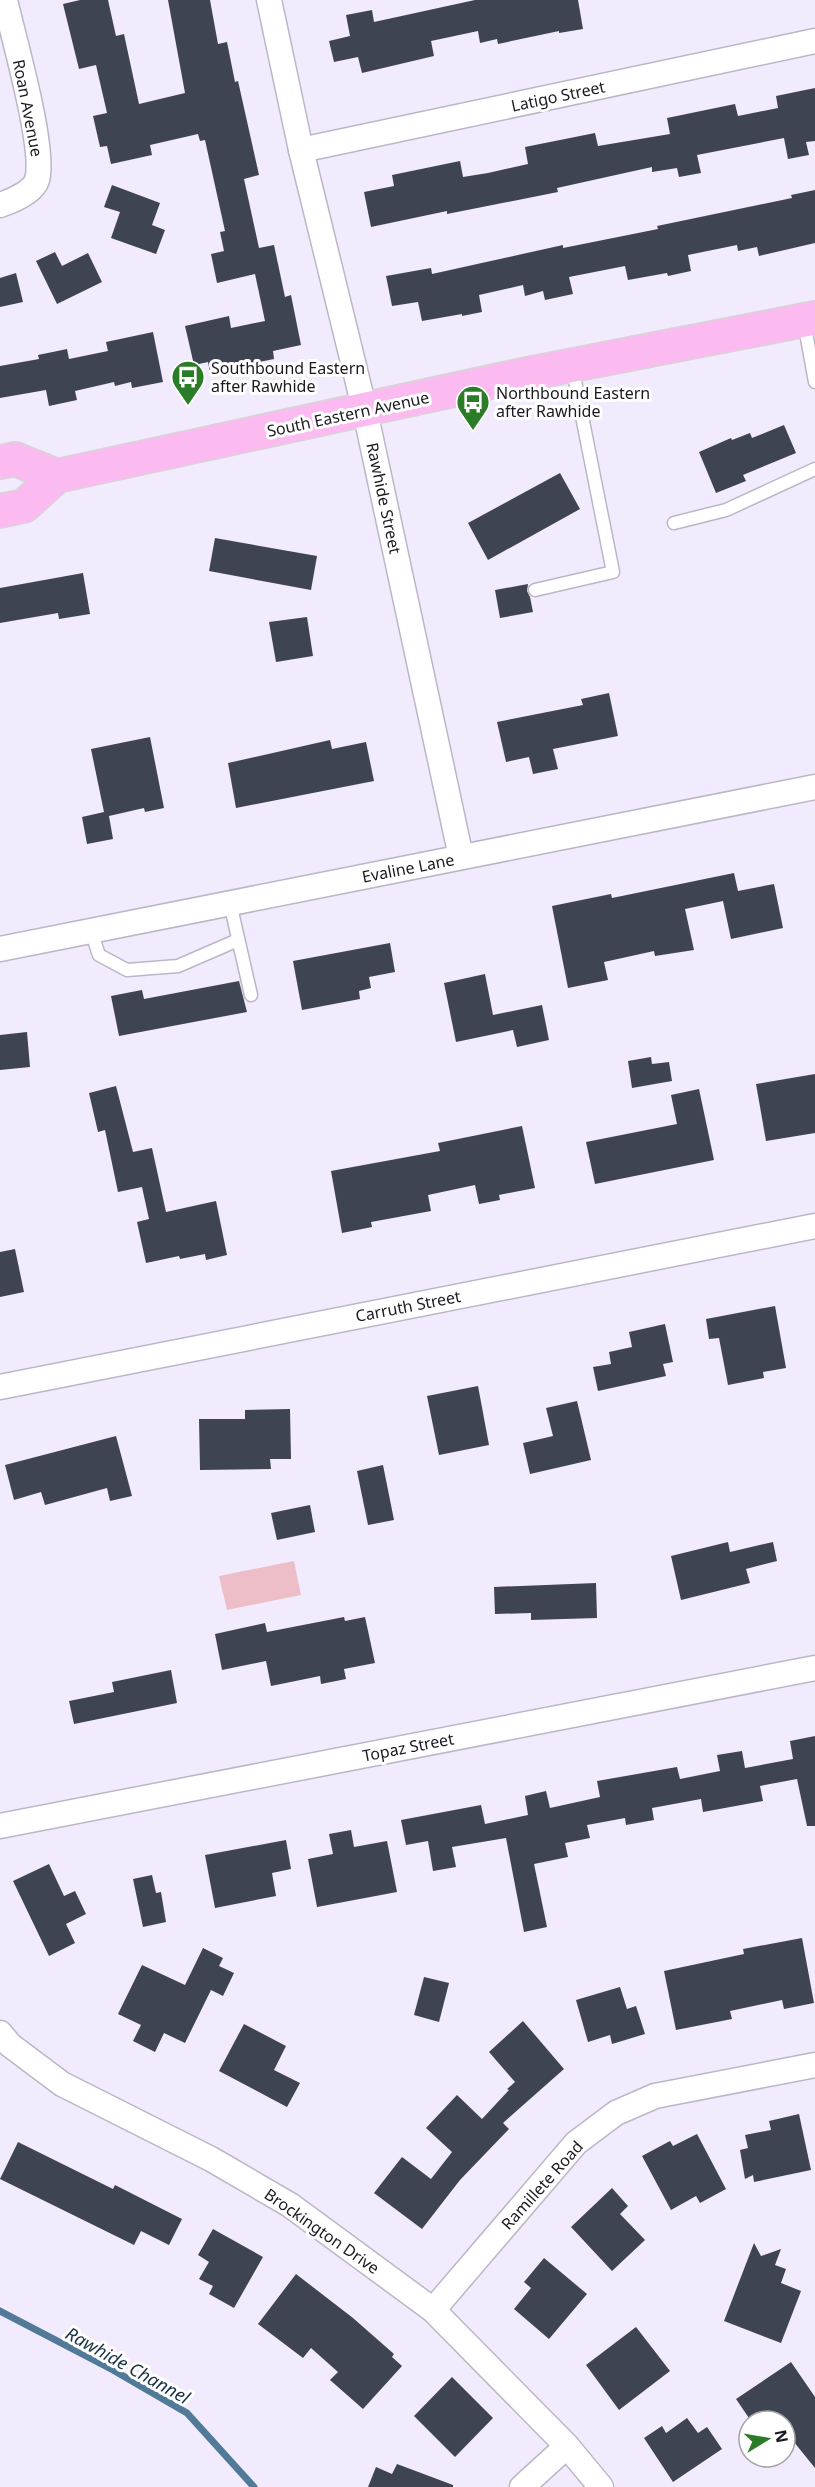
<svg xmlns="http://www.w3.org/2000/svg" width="815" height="2487" font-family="'Noto Sans',sans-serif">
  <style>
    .green { fill: #edbec7 }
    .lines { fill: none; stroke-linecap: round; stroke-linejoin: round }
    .stream { stroke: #507a98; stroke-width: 7 }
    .building { fill: #3f4453 }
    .service-casing { stroke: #bcb6c7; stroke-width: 15 }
    .minor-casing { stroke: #bcb6c7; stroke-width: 27 }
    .primary-casing { stroke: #d6d6d7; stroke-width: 36 }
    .service { stroke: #fff; stroke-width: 12 }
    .minor { stroke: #fff; stroke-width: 24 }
    .primary { stroke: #fbbaf0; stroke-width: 33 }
    .labels { text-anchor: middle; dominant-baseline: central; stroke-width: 6; stroke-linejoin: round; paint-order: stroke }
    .street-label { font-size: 16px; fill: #1b191f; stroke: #fff }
    .poi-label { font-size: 16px; fill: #1b191f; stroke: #fff; text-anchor: start }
    .water-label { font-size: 18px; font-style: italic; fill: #153143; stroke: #fff }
  </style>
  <rect width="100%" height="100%" fill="#f1ebfd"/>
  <!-- green -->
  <polygon class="green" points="294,1561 301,1595 227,1610 219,1576"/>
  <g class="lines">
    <!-- stream -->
    <polyline class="stream" points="0,2311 113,2370 187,2413 254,2487"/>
  </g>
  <!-- building -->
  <g class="building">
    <polygon points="80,0 108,0 116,36 124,34 139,104 185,93 168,0 210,0 218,44 227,42 235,82 238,81 259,175 244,179 259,248 274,245 285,297 291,295 301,345 273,351 274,359 210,372 208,362 194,365 185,326 229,316 231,328 265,321 255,274 217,283 211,254 224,251 220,232 225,231 205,140 200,141 198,134 150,145 152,155 111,164 107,146 100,147 93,116 107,113 96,65 79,69 63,4"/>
    <polygon points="475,0 578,0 583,29 559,33 559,31 498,44 497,39 480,43 478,31 431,41 434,56 362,73 358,57 334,62 329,41 350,36 346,15 372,10 374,22"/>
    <polygon points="815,88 815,141 806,142 809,155 788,159 784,138 697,155 701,173 679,177 677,168 652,172 652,167 557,188 558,192 447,214 447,211 371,227 364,192 394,186 392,175 460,161 463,177 488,173 528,164 525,147 595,133 598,146 670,134 667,118 735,104 738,116 778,108 776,96"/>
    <polygon points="112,185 160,203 152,225 165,230 156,254 111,238 120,212 104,207"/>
    <polygon points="815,190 815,243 759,256 757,247 738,251 737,245 688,255 691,271 668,276 667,273 628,280 625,266 569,277 573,294 545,300 543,291 525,296 523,285 479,295 482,312 462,316 462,314 422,321 418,302 392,306 386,276 431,268 432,274 563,245 563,248 658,229 657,226 792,198 791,195"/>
    <polygon points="55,252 62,266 88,253 102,282 57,304 36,261"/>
    <polygon points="16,273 23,302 0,307 0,278"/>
    <polygon points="153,332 163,382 132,388 131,382 115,386 114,382 75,391 77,400 49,406 46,390 0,398 0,366 39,359 38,355 67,349 69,359 108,351 106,342"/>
    <polygon points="784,425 796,453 743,475 746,481 716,493 699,452 731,438 732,440 750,433 752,438"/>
    <polygon points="560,473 580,509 488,560 468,523"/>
    <polygon points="215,538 317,556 311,590 209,571"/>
    <polygon points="83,573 90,614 59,619 58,613 0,623 0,588"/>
    <polygon points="528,584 527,591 530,597 533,612 500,618 495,590"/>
    <polygon points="307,617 313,656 276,662 269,622"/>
    <polygon points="609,693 618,736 553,749 558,769 533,774 529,757 506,762 497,722 583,705 581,699"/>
    <polygon points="150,737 164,808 145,812 144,808 109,816 113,839 87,844 82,817 104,812 91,749"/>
    <polygon points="330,740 332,749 366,742 374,781 236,808 228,763"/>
    <polygon points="734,873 738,891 774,884 783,928 731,939 723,901 685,909 694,950 655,956 654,951 604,962 608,980 568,988 552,906 611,894 612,898"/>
    <polygon points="390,943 395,972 369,977 371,988 359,991 360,999 302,1010 293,961"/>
    <polygon points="485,974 493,1015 542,1005 549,1040 517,1047 513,1030 456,1042 444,983"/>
    <polygon points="239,981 247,1012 119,1036 111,996 142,990 144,999"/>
    <polygon points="27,1032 30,1067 0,1070 0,1035"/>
    <polygon points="651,1057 652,1064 669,1062 672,1081 632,1088 628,1061"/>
    <polygon points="815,1074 815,1133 766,1141 756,1084"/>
    <polygon points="116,1086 133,1152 152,1148 166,1212 216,1201 227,1255 206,1260 205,1254 180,1259 179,1256 146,1263 137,1222 149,1219 142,1187 118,1192 105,1130 98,1132 89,1093"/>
    <polygon points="699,1089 714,1160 595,1184 586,1142 677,1124 671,1095"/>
    <polygon points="522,1126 535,1188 499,1195 500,1200 479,1204 475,1185 428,1195 431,1211 371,1222 372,1227 342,1233 331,1171 440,1151 438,1143"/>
    <polygon points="15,1249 24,1292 0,1297 0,1252"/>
    <polygon points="775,1306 786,1368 763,1372 764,1378 728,1385 719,1338 709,1339 706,1319"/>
    <polygon points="665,1324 673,1362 663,1364 666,1376 598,1391 593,1367 611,1364 609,1352 632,1347 629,1332"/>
    <polygon points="478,1386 489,1445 439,1455 427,1396"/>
    <polygon points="577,1401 591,1460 530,1474 523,1443 553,1436 546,1408"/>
    <polygon points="290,1409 291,1459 270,1459 271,1469 200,1470 199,1419 245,1419 245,1410"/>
    <polygon points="116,1436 132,1496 110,1501 107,1488 45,1505 41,1492 14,1500 5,1465"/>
    <polygon points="383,1465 394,1520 368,1525 357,1471"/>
    <polygon points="310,1505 315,1532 277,1540 271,1513"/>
    <polygon points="728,1542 730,1552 773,1542 777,1561 746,1569 750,1583 681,1600 671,1556"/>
    <polygon points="596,1583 597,1618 531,1620 531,1613 495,1614 494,1587"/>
    <polygon points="344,1617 345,1621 365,1617 375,1663 344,1669 346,1679 321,1684 320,1676 271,1686 266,1661 222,1670 215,1634 265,1623 267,1632"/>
    <polygon points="171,1670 177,1703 74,1724 69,1701 114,1692 112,1682"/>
    <polygon points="815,1736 815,1826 807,1826 797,1779 760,1786 763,1801 703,1812 701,1799 652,1808 654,1820 626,1825 625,1818 587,1825 590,1838 565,1843 568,1857 534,1864 547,1927 524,1932 506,1838 452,1847 456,1867 433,1871 428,1841 406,1845 401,1820 481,1805 485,1824 528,1815 525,1796 546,1791 550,1808 600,1797 597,1781 677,1767 680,1779 720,1771 717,1755 742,1751 745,1768 793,1759 790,1741"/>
    <polygon points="351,1830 354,1847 387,1841 397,1892 317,1907 308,1859 333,1854 329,1834"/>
    <polygon points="286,1840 291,1869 272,1873 276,1896 215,1908 205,1855"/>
    <polygon points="49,1864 64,1896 75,1891 86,1914 66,1924 75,1943 49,1956 13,1881"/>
    <polygon points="152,1875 156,1893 161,1892 166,1922 143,1927 133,1879"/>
    <polygon points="802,1938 814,2003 784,2009 782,2000 730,2011 732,2019 676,2030 664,1971 744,1954 743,1949"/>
    <polygon points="203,1948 223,1958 219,1966 234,1973 223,1996 211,1990 185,2043 164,2033 155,2052 133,2041 141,2025 118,2014 142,1965 185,1985"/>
    <polygon points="424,1977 449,1983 439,2022 414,2015"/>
    <polygon points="620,1987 627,2009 636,2006 645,2034 612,2044 610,2035 588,2042 576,2000"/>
    <polygon points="523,2021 564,2069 503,2123 509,2129 460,2180 422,2229 374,2193 402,2157 431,2179 452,2152 426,2128 457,2095 482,2119 509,2090 507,2089 515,2082 489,2052"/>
    <polygon points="244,2024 286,2046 274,2070 300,2083 287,2107 219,2071"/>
    <polygon points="799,2114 811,2170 754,2182 753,2175 745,2179 740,2150 748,2148 745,2135 771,2130 769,2121"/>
    <polygon points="697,2134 726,2189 700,2203 696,2196 671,2210 642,2156 670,2141 673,2146"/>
    <polygon points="18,2142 113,2189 115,2185 182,2219 169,2245 141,2231 134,2245 0,2179"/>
    <polygon points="612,2188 628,2206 620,2214 645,2240 612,2271 571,2227"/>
    <polygon points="213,2229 263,2257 234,2308 209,2294 213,2286 199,2279 209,2262 198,2255"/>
    <polygon points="754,2243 761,2256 781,2249 775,2265 786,2269 781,2283 801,2291 781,2343 724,2321"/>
    <polygon points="544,2258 587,2294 549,2339 514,2309 531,2288 524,2282"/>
    <polygon points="296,2274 353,2318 394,2354 392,2357 402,2366 363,2409 330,2380 338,2372 311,2348 303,2358 258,2324"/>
    <polygon points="636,2327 670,2371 619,2410 586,2365"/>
    <polygon points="791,2362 815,2397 815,2468 785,2431 785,2421 751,2421 736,2399"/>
    <polygon points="452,2377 493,2418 455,2457 414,2416"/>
    <polygon points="687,2418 698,2433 707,2427 722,2449 673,2482 644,2438 662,2426 666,2433"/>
    <polygon points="397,2464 453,2485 453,2487 368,2487 376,2467 392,2474"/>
  </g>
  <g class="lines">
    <defs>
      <g id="service">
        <polyline points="804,322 815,382"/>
        <polyline points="674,523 726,510 815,469"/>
        <polyline points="535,590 613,572 572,366"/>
        <polyline points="230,903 251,995"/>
        <polyline points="91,931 99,955 127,970 178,966 238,940"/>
      </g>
      <g id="minor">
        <polyline points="269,0 301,150 365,411 461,857"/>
        <polyline points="301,150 815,41"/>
        <path d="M 0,205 C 12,201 33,192 37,180 C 46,149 13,36 5,0"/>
        <polyline points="0,949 815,787"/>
        <polyline points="0,1387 815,1226"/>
        <polyline points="0,1826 815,1668"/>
        <polyline points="0,2033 10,2045 62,2084 211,2159 290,2205 433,2310 567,2446 601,2487"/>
        <polyline points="433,2310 576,2143 616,2113 655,2096 815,2065"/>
        <polyline points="522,2487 567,2446"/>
      </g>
      <g id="primary">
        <polyline points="0,462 15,459 57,476"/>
        <polyline points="0,511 24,506 57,476 532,373 815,318"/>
      </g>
    </defs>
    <!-- service casing -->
    <use href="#service" class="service-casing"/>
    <!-- minor casing -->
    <use href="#minor" class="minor-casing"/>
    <!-- primary casing -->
    <use href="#primary" class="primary-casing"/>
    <!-- service -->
    <use href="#service" class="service"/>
    <!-- minor -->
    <use href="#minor" class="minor"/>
    <!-- primary -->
    <use href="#primary" class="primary"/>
  </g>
  <!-- icons -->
  <defs>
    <symbol id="bus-pin" viewBox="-11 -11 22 30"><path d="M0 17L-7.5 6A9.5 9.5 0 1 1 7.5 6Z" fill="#2b7c26" stroke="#fff"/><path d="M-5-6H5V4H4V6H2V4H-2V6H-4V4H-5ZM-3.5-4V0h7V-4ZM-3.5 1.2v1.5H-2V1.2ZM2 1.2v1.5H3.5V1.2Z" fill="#fff"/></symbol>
  </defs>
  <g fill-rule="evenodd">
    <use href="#bus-pin" x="169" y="358" width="38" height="52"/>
    <use href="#bus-pin" x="454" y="383" width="38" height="52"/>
  </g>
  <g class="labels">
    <!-- street labels -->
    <g class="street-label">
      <text transform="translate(558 96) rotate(-12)">Latigo Street</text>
      <text transform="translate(28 108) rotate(79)">Roan Avenue</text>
      <text transform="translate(348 414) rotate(-12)">South Eastern Avenue</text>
      <text transform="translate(384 498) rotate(78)">Rawhide Street</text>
      <text transform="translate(408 868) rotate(-11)">Evaline Lane</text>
      <text transform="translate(408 1306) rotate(-11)">Carruth Street</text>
      <text transform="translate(408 1747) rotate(-11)">Topaz Street</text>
      <text transform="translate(542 2185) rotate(-48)">Ramillete Road</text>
      <text transform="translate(322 2231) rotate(35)">Brockington Drive</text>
    </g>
    <!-- poi labels -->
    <g class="poi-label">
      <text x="211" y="368">Southbound Eastern<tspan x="211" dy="18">after Rawhide</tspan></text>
      <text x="496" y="393">Northbound Eastern<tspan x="496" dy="18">after Rawhide</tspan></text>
    </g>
    <!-- water labels -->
    <g class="water-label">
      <text transform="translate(128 2365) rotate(29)">Rawhide Channel</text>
    </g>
  </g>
  <!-- north arrow -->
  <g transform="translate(767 2439) rotate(79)"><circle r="28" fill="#ffffff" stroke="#a4a3a5" stroke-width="1.5"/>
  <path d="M0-4.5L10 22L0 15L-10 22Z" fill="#2b7c26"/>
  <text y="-9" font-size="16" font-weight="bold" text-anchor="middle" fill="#1b191f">N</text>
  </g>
</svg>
